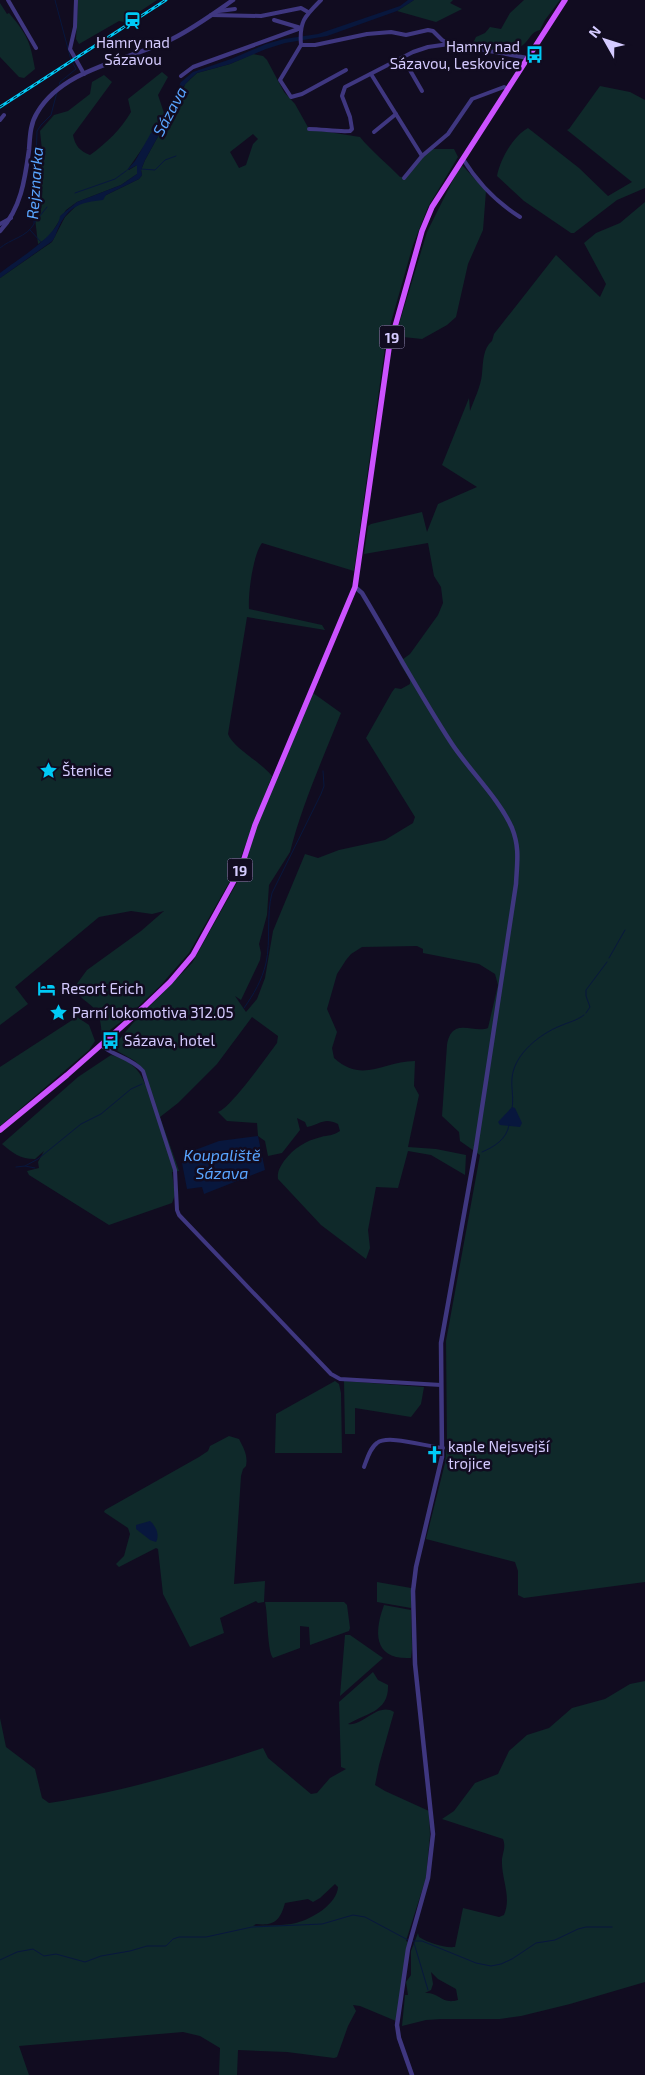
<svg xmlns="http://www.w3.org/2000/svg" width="645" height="2075" font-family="'Exo 2',sans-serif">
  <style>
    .green { fill: #0f292a; fill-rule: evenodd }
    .water { fill: #08173d }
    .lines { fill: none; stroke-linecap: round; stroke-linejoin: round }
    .stream { stroke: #08173d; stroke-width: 1 }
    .minor { stroke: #3f3780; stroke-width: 4 }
    .tertiary { stroke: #3f3780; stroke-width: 4.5 }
    .primary { stroke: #cc52ff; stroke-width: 5.5 }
    .rail-casing { stroke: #00caf6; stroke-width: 3 }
    .rail { stroke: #110c20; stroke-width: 1; stroke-dasharray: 4; stroke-linecap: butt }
    .labels { text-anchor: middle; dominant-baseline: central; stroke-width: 5; stroke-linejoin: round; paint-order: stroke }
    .shield { fill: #110c20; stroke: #9a92bc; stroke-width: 1 }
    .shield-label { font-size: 14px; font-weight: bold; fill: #d5cbff }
    .poi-label { font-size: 15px; fill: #d5cbff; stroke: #110c20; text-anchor: start }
    .water-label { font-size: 16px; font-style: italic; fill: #59a5ff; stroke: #110c20 }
  </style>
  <rect width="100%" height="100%" fill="#110c20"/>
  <!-- green -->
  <g class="green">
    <polygon points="78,0 157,0 124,22 119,21 79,44 76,39"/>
    <polygon points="414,0 453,0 450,3 462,9 436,22 397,11"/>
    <path d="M 524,0 L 560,0 L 545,20 L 540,30 C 531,32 530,39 523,45 C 512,56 485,48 473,43 L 476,37 L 485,33 L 490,27 L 501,29 L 510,13 Z"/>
    <path d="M 0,3 L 7,14 L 9,13 C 27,35 30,40 35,69 L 24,78 L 19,77 L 0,57 Z"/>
    <path d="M 253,54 L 263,56 L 267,60 L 284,92 L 295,104 L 309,129 L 360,137 C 372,152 387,163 400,177 L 405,177 L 416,162 L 432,149 L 454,149 L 458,157 L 428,207 L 413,245 L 386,340 L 354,571 L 262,543 C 253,555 248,593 249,609 L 322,625 L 325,630 L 247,617 L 228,734 C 233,748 261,762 272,776 L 235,872 L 189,953 L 160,986 L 126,1018 L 102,1036 C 101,1028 101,1019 97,1012 C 90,1001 77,1000 76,985 L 87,970 L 141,931 L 164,911 L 152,914 L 131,911 L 99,917 L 15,987 L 28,1004 L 0,1025 L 0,278 L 52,242 L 65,217 L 75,207 L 82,202 L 98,199 L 139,179 L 142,175 L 141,170 L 145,160 L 161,131 L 168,126 L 179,103 L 185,84 L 197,73 L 230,64 ZM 253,134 L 258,139 L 253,144 L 246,165 L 239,168 L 230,152 Z"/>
    <path d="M 162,72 L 168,77 L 158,95 L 165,116 L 128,169 L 129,170 L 137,165 L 137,174 L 121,185 L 77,202 L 66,210 L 49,237 L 38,244 L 35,218 L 41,196 L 42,150 L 40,131 L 54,115 L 68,111 L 90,94 L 92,82 L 104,75 L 112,82 L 73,135 C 75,146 80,151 90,155 C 107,143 121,129 131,112 L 128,99 Z"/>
    <path d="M 600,86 L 630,92 L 645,100 L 645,188 L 617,200 L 574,233 L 571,233 L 524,201 L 497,176 C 500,160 513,136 528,128 L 579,168 L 608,196 L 632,182 L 567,130 L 569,129 Z"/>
    <polygon points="461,164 486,191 483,230 468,264 456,317 447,325 422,339 403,337 395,347 396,334 427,232"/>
    <path d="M 645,202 L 645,1582 L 524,1598 L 518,1595 L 518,1571 L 515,1562 L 426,1539 L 445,1463 L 447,1445 L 446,1341 L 480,1155 L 460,1141 L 459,1132 L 442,1116 L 447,1045 C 452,1016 473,1034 488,1028 L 498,985 L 495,974 L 479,964 L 423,953 L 423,949 L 417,946 L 362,947 L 351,954 L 346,960 L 337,974 L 327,1009 L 337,1032 L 332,1048 L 334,1058 C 363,1084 383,1061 415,1061 L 414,1086 L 419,1095 L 408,1147 L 436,1149 L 466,1155 L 465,1175 L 431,1155 L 408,1151 L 398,1188 L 376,1187 L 368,1230 L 370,1248 L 366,1259 L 321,1225 L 278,1179 C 277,1172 280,1167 284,1161 C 294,1148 305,1141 321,1137 C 328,1135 333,1136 340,1131 L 338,1124 C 324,1117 321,1124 307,1127 L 305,1122 L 297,1118 L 300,1130 L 282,1153 L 268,1156 L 265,1141 L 258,1136 L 257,1123 L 227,1121 L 218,1112 C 230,1109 268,1055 277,1043 L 278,1036 L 252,1017 L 217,1064 L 178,1103 L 160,1117 L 179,1171 L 172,1172 L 175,1195 L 172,1203 L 109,1225 L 29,1175 L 27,1171 L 39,1168 L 38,1162 L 44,1151 L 35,1159 C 20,1159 13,1153 2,1144 L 78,1077 L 111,1055 C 128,1059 139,1068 145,1084 L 148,1084 L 141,1068 L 135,1061 L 112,1048 L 132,1024 L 192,963 L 239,879 L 242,878 L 240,876 L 258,823 L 313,693 L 341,713 C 323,758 302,805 290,852 L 269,885 L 267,915 L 259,944 L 261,953 L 260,960 L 241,1000 L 235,996 L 246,1012 L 257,999 L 265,978 L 273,931 L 305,854 L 318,858 L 339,850 L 385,840 L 413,823 L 415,817 L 366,738 L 392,692 L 395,688 L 401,689 L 410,684 L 410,680 L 399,662 L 410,654 L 438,615 L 443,603 L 441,587 L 434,576 L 428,543 L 364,554 L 368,526 L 371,524 L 422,512 L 427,532 L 438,504 L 477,487 L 442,465 L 469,398 L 470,411 C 474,400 481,386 482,374 C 483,363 483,348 492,341 L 494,334 L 556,255 L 600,297 L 606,284 L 584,243 L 596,233 L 620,223 Z"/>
    <polygon points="77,1017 89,1025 95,1041 89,1050 0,1126 0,1067"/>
    <polygon points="335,1381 339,1384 341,1393 342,1453 275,1453 276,1414"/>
    <polygon points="344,1381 424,1387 421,1404 411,1417 355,1408 355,1434 345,1434"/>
    <path d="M 229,1436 L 239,1439 C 244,1449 248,1455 246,1466 L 243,1469 L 241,1476 L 234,1584 L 265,1581 L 264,1602 L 258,1603 L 256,1601 L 220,1618 L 224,1633 L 190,1647 L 163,1594 L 158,1549 L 156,1548 L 119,1567 L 116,1564 L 124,1556 L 130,1534 L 128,1528 L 104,1512 L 105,1510 L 199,1457 L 208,1451 L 210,1446 Z"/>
    <polygon points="377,1582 411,1588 411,1608 377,1602"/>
    <path d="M 265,1602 L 344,1602 L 347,1605 L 350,1628 L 349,1631 L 310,1645 L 309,1627 L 300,1626 L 300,1648 L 273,1658 C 267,1651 268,1614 265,1602 Z"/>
    <path d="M 384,1605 L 411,1610 L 412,1649 L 411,1658 C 373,1660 374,1632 384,1605 Z"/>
    <polygon points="345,1635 350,1635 383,1658 340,1696"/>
    <path d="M 373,1672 L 378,1680 L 388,1685 C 389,1712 366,1713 348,1724 C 363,1727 377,1702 394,1712 L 379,1765 L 375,1785 L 385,1791 L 429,1811 L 430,1835 L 426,1878 L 406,1941 L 408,1942 L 396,2021 L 360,2006 L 353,2005 L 356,2011 L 348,2026 L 337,2057 L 334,2058 L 287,2052 L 238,2050 L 237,2075 L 219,2075 L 220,2048 L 200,2036 L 183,2032 L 19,2046 L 29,2075 L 0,2075 L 0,1718 L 6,1747 L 35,1769 L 42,1798 L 49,1803 C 122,1792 193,1771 263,1748 L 268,1758 L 311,1794 L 317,1793 L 330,1778 L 346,1769 L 341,1767 L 339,1702 ZM 335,1884 L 338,1887 C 337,1904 312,1919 296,1923 C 283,1926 267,1925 253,1926 L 256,1924 C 274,1926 280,1921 285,1903 L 308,1899 L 313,1902 L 320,1898 Z"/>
    <path d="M 645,1681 L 645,1982 L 570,2004 L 521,2016 L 500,2019 L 441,2019 L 426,2020 L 402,2026 L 405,1995 L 408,1995 L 406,1982 L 411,1975 L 411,1951 L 418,1933 L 419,1937 C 429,1943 443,1948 455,1947 L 463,1908 L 499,1917 L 504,1915 C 512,1896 501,1879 502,1859 C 503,1852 506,1847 503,1839 L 442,1819 L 454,1811 L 475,1783 L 498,1774 L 509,1751 L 527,1735 L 549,1728 L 572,1708 L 605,1699 L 630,1684 ZM 431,1972 L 438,1979 L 456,1989 L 458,2000 C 442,2005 439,1992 425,1993 L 431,1990 L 433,1984 Z"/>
  </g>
  <!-- water -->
  <g class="water">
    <path d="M 408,0 L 414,0 L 397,11 L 327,36 L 285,43 L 266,49 L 230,64 L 197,73 L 190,79 L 182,88 L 179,103 L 171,122 L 161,131 L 145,160 L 141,170 L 142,175 L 139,179 L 106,195 L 103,200 C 81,202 68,206 58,229 C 56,233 55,239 51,242 C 34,254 17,266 0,278 L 0,273 C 15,261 59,235 60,216 L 77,202 L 121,185 L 137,174 L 137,165 L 126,171 L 135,161 L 151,133 L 162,122 L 181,82 L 193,72 L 231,59 L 266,44 L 284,39 L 318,34 L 400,6 Z"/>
    <polygon points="512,1107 515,1108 522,1123 520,1127 500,1125 498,1122"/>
    <polygon points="258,1136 265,1170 204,1194 202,1187 187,1189 182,1163 196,1159 195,1150 219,1141"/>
    <path d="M 150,1521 C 156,1526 160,1535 156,1542 L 150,1540 L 136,1529 L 136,1525 Z"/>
  </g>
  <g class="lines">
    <!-- stream -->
    <g class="stream">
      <polyline points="55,0 71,60 76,69 60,82 59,86"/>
      <polyline points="141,169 155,170 165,160 176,156"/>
      <polyline points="75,193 115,179 126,171"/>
      <polyline points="35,222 47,207"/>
      <polyline points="30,230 41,242"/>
      <path d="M 0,248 C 10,239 27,237 34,224 L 37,131 L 41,125 L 51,115 L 57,92"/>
      <polyline points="609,958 625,930"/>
      <path d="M 244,1008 C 254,994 262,980 266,963 C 271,940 266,916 272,893 L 321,794 L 324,786 L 323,771"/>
      <polyline points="586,1013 590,1007 586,996 586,990 607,962"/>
      <path d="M 512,1109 C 514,1098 511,1088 512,1078 C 514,1054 540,1034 560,1026 C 569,1022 576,1021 584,1015"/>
      <path d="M 482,1152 C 494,1147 507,1139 509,1125"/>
      <polyline points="25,1166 38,1159 81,1124 101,1114 131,1089 142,1084"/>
      <polyline points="16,1167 25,1166 35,1168"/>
      <polyline points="412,1941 422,1941 476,1963 491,1966 501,1964 512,1959 536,1943 555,1940 578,1929 586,1927 612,1927"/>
      <polyline points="414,1943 428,1990"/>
      <polyline points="0,1960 17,1952 33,1949 44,1956 56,1954 85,1962 101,1956 130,1951 147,1946 166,1946 173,1939 179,1937 206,1937 252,1927 322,1924 353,1915 365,1917 408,1940"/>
    </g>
    <!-- minor -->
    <g class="minor">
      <polyline points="8,0 36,48"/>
      <polyline points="76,0 75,27 70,49 84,74"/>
      <path d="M 321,0 C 305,16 299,21 301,45 L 315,45 L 367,34 L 391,32 L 406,35 L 428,30 L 433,31 L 442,40 L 449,44 L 528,58"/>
      <polyline points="219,11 235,9"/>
      <polyline points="211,15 261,16 301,8 308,12"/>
      <polyline points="274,20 301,28"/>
      <polyline points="301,45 280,80 291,97 302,94 346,70"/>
      <polyline points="403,58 422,91"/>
      <polyline points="371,74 422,156 448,134 472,99 504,87 508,89"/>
      <polyline points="181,76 193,67 301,28"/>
      <polyline points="0,120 4,115"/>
      <path d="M 309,129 C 323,129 336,132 350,131 L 352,129 L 350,117 L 342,96 L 345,87 L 413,52 L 428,47 L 449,44"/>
      <polyline points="374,132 396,114"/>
      <path d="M 463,159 C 478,183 496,202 520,217"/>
      <polyline points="404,178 422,156"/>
      <polyline points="0,224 11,218"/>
      <path d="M 101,1045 C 113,1056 130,1057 143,1071 L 175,1170 L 177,1210 L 179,1215 L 331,1374 L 340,1379 L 441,1385"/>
      <path d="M 364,1467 C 367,1459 370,1448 377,1443 C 388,1434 427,1447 443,1448"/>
    </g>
    <!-- tertiary -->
    <g class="tertiary">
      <path d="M 0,231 C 21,209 25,179 29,150 C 30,137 30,124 37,113 C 63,68 130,60 172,39 C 194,28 213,14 233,0"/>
      <path d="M 355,587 L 362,593 C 392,643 420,695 452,744 C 470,771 500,800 512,828 C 520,848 517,863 516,884 L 476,1147 L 441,1343 L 442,1457 L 416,1567 L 413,1591 L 415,1664 L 433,1834 L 428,1878 L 408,1949 L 397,2025 L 399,2038 L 412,2075"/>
    </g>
    <!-- primary -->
    <polyline class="primary" points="0,1130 67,1075 145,1006 170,982 193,955 241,868 255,825 355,587 389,348 422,231 432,207 565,0"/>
    <defs>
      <polyline id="rail" points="0,107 166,0"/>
    </defs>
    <!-- rail casing -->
    <use href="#rail" class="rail-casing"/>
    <!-- rail -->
    <use href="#rail" class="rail"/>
  </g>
  <!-- icons -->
  <defs>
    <symbol id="station-bare" viewBox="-9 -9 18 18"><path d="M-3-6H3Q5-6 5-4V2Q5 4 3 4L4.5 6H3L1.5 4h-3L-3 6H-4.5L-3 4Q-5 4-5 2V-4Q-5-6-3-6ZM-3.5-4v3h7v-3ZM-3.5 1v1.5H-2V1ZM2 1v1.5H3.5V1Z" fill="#00caf6" stroke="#110c20" stroke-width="2.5" paint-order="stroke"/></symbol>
    <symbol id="bus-bare" viewBox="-9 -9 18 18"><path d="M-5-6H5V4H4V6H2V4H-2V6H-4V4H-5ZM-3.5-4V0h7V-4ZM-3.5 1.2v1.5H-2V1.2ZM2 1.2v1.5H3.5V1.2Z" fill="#00caf6" stroke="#110c20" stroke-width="2.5" paint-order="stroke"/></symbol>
    <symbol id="sight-bare" viewBox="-9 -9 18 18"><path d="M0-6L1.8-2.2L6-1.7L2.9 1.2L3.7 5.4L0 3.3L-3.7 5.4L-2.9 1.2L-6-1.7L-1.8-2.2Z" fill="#00caf6" stroke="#110c20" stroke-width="2.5" paint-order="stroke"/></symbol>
    <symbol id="hotel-bare" viewBox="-9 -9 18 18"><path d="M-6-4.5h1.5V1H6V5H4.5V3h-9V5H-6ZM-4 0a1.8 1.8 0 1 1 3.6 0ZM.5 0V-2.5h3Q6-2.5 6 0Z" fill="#00caf6" stroke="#110c20" stroke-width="2.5" paint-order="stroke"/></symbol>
    <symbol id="church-bare" viewBox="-9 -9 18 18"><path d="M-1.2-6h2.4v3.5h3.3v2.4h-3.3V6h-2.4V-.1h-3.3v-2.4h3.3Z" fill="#00caf6" stroke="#110c20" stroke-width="2.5" paint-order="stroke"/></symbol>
  </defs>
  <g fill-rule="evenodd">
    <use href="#station-bare" x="120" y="8" width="25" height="25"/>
    <use href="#bus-bare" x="522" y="42" width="25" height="25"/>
    <use href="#sight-bare" x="36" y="758" width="25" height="25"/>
    <use href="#hotel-bare" x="34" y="976" width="25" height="25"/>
    <use href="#sight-bare" x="46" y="1000" width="25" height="25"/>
    <use href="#bus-bare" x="98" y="1028" width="25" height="25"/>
    <use href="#church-bare" x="422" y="1442" width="25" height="25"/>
  </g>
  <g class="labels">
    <!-- shield labels -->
    <g class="shield">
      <rect x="379.5" y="325.5" width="25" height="23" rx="4"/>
      <rect x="227.5" y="858.5" width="25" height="23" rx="4"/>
    </g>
    <g class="shield-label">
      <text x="392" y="337">19</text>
      <text x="240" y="870">19</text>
    </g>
    <!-- poi labels -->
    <g class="poi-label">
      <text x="133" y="42" text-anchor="middle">Hamry nad<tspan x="133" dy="17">Sázavou</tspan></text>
      <text x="520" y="46" text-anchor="end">Hamry nad<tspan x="520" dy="17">Sázavou, Leskovice</tspan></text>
      <text x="62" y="770">Štenice</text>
      <text x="61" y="988">Resort Erich</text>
      <text x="72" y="1012">Parní lokomotiva 312.05</text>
      <text x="124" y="1040">Sázava, hotel</text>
      <text x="448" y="1446">kaple Nejsvejší<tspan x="448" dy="17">trojice</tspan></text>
    </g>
    <!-- water labels -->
    <g class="water-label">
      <text transform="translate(169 111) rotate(-62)">Sázava</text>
      <text transform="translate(34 183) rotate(-86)">Rejznarka</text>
      <text x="222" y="1154">Koupaliště<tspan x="222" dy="18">Sázava</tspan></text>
    </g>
  </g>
  <!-- north arrow -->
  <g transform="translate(605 40) rotate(309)" stroke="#110c20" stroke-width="4" paint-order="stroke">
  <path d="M0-4L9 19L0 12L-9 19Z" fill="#d5cbff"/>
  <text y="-8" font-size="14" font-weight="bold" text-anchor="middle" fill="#d5cbff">N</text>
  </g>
</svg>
